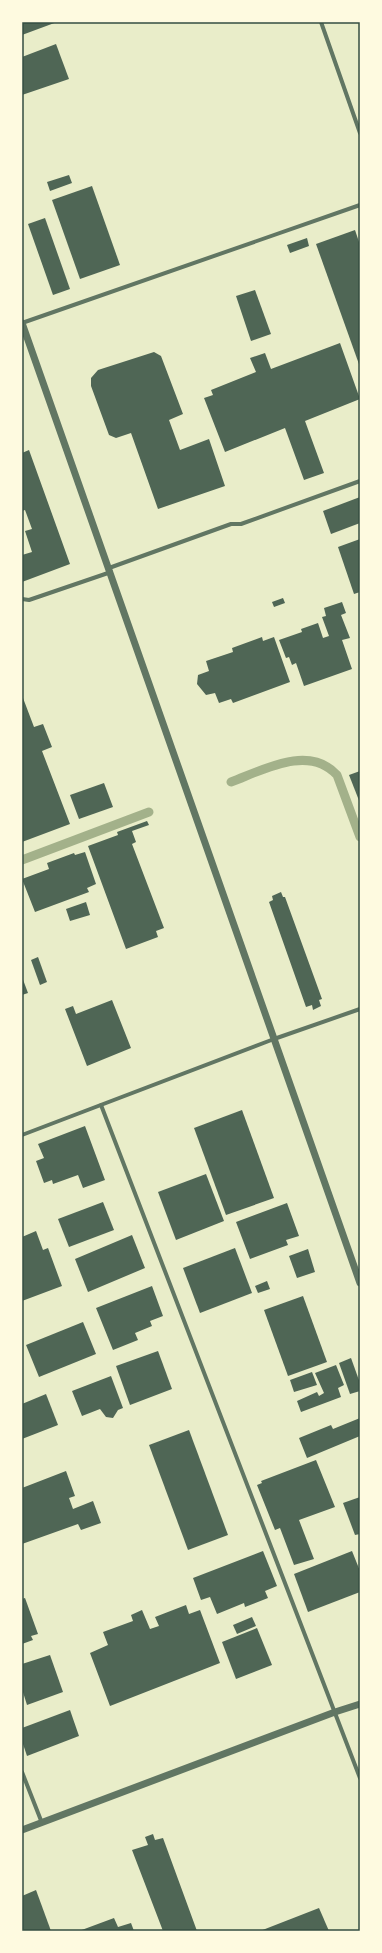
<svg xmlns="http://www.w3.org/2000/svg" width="382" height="1953" font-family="'Source Sans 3',sans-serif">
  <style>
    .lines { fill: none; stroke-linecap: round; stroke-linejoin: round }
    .stream { stroke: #a3b18a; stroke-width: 9 }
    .building { fill: #4f6655 }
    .minor { stroke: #617663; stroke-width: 4 }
    .tertiary { stroke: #617663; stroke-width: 7 }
    .neatline { fill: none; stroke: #344e41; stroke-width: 1.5 }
  </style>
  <rect width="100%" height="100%" fill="#e9edc9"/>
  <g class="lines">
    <!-- stream -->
    <g class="stream">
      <path d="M 231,782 C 263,770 309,744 337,775 L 360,837"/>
      <polyline points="22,860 149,812"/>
    </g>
  </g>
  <!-- building -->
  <g class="building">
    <polygon points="22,22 57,22 22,35"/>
    <polygon points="56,44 69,79 22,95 22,57"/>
    <polygon points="69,175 72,183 50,191 47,182"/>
    <polygon points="92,186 120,265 80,279 52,200"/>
    <polygon points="45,218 70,289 53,295 28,224"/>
    <polygon points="355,230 360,245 360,367 316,244"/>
    <polygon points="307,238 309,246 290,253 287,245"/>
    <polygon points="255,290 271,334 251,341 236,296"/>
    <polygon points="340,343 360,399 305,421 324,473 304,480 285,428 225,452 204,398 213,395 211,390 256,372 250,358 265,353 271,369"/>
    <polygon points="154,352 161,356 183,414 169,420 180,450 209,439 225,486 158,509 131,433 116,438 109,435 91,386 91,378 98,370"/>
    <polygon points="29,450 70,564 22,582 22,555 32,552 25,531 32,529 25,510 22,511 22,453"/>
    <polygon points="360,497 360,523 331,534 323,511"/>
    <polygon points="360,539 360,592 354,594 338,547"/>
    <polygon points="283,598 285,603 274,607 272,602"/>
    <polygon points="342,602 346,613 341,615 350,638 342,640 352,669 304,686 296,663 292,665 289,657 286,658 279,640 302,632 301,629 318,623 323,638 329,636 322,617 326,616 324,608"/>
    <polygon points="262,637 263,641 274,637 290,682 233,703 231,699 219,703 215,693 206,695 197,684 198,675 209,671 206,661 233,652 232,648"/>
    <polygon points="22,698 23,698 34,727 43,724 52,747 42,751 70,824 22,842"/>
    <polygon points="360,771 360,803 349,775"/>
    <polygon points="104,783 113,807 79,819 70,795"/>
    <polygon points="147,821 149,825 132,831 136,842 132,844 164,928 156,931 158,937 126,949 88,846 118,835 117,832"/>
    <polygon points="85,852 96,884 87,888 89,892 35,912 22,879 49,869 47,863 74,853 75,855"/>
    <polygon points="281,892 283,897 285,897 322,999 319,1000 321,1006 313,1010 312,1005 306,1007 269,902 273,900 272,896"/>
    <polygon points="86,902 90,915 70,921 66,909"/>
    <polygon points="38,957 47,982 40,985 31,960"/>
    <polygon points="22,977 28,993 22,995"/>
    <polygon points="112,1000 131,1048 87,1066 65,1009 73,1006 76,1014"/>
    <polygon points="242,1110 274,1198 226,1215 194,1128"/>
    <polygon points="85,1126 105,1180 83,1188 78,1175 53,1184 52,1180 44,1183 36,1161 44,1158 38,1144"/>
    <polygon points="206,1174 224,1221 176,1240 158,1192"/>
    <polygon points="103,1202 114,1230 69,1247 58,1219"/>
    <polygon points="287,1203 299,1236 286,1240 288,1245 250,1259 236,1222"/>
    <polygon points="36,1231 43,1250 48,1248 62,1286 22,1301 22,1237"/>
    <polygon points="132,1235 145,1268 88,1292 75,1259"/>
    <polygon points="235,1248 252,1293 200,1313 183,1268"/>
    <polygon points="308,1249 315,1272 297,1278 289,1256"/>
    <polygon points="267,1281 270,1289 258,1293 255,1286"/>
    <polygon points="152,1286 163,1316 150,1321 152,1326 135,1333 138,1340 113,1350 96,1308"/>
    <polygon points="303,1296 327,1362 288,1376 264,1310"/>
    <polygon points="83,1322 96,1354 39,1377 26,1345"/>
    <polygon points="158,1351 172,1389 130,1405 116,1366"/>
    <polygon points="351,1358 360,1383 360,1391 350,1394 339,1363"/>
    <polygon points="336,1365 344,1385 338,1388 341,1397 301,1412 297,1401 317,1392 319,1396 324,1393 315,1373"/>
    <polygon points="312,1372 317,1385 294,1392 290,1380"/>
    <polygon points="111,1376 123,1408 118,1410 113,1418 106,1417 100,1409 82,1416 72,1391"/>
    <polygon points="46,1394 58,1425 22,1439 22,1404"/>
    <polygon points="360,1418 360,1436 307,1458 299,1438 331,1425 333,1429"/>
    <polygon points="189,1430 228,1535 188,1550 149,1445"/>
    <polygon points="316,1460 335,1507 299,1520 314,1559 294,1565 280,1528 275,1530 257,1485 262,1483 261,1481"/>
    <polygon points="66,1471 75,1496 69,1498 73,1509 93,1501 101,1523 81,1530 78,1524 22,1544 22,1488"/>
    <polygon points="360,1497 360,1534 355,1535 343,1503"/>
    <polygon points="263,1551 277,1586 265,1591 268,1598 245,1607 244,1603 217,1614 210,1597 201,1600 193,1578"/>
    <polygon points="352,1551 360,1571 360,1592 308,1612 294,1574"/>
    <polygon points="25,1598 38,1634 31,1636 33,1640 22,1644 22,1599"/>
    <polygon points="186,1605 189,1614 200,1610 220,1663 110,1706 90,1653 108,1645 103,1632 133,1621 131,1615 142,1610 150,1629 159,1626 155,1617"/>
    <polygon points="252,1617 256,1626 237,1634 233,1625"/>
    <polygon points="257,1628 272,1665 236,1679 222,1642"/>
    <polygon points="50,1655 63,1692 27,1705 22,1689 22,1664"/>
    <polygon points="70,1710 79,1736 27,1756 22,1741 22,1728"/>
    <polygon points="153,1834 155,1840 163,1838 197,1931 163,1931 132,1850 148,1845 145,1837"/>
    <polygon points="36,1890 51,1931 22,1931 22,1896"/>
    <polygon points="319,1908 329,1931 260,1931"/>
    <polygon points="114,1918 118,1927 131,1923 134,1931 79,1931"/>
  </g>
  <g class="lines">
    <!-- minor -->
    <g class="minor">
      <polyline points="321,22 360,133"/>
      <polyline points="22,323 360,205"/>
      <polyline points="109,568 231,524 241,524 360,481"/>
      <polyline points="22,599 29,600 111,572"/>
      <polyline points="101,1105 360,1778"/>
      <polyline points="22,1135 274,1039 360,1009"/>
      <polyline points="22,1772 42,1823"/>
    </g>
    <!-- tertiary -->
    <g class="tertiary">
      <polyline points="22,323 360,1283"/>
      <polyline points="22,1830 335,1712 360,1704"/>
    </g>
  </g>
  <!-- border -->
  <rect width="382" height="1953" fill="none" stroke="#fefae0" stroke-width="46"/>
  <rect x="23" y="23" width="336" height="1907" class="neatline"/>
</svg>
